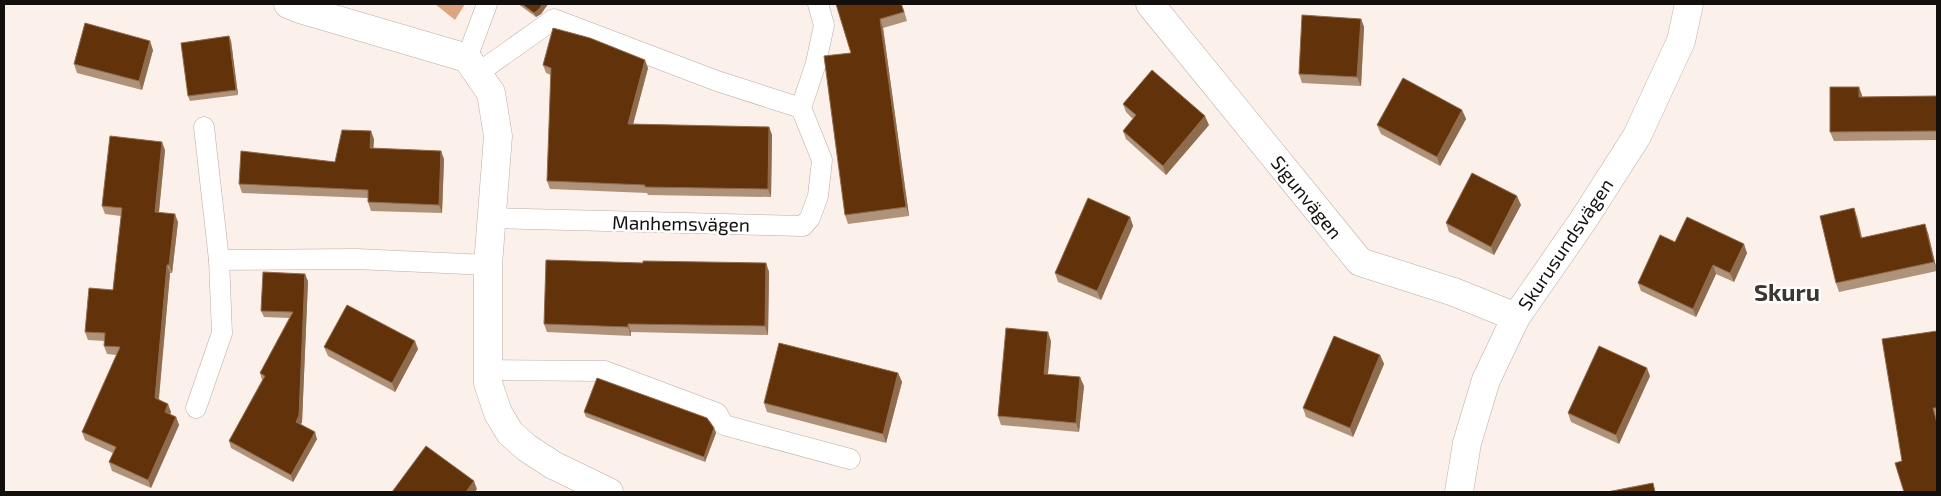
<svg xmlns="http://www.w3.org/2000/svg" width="1941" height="496" font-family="'Exo 2',sans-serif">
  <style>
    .forest { fill: #dda57f }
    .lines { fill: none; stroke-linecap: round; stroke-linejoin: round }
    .lane-casing { stroke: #b8aea7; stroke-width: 21 }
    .street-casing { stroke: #b8aea7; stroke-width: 29 }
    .secondary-casing { stroke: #b8aea7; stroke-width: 29 }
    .lane { stroke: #fff; stroke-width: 20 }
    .street { stroke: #fff; stroke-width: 28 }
    .secondary { stroke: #fff; stroke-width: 28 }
    .wall { fill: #ae927a }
    .shaded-wall { fill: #906c4e }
    .building { fill: #62330b; stroke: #906c4e }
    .labels { text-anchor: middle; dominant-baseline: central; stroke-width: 5; stroke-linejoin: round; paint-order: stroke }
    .street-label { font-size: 19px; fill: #120f0d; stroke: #fff }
    .district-label { font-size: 24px; font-weight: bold; fill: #3d3630; stroke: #fff }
  </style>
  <rect width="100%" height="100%" fill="#fbf0ea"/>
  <!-- forest -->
  <polygon class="forest" points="435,4 465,4 455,20"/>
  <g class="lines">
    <defs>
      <g id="lane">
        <polyline points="467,58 487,4"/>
        <polyline points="478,73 554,19 717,81 801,108"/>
        <polyline points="492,218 803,226 810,218 818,196 822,160 801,108 816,63 824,25 818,4"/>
        <polyline points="219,260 356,259 488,265"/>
        <polyline points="487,370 605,371 717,413 724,425 850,459"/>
        <polyline points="196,408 222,333 219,260 204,127"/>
      </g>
      <g id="street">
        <polyline points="288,4 300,9 467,58 491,93 498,136 488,265 488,383 498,413 510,433 527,448 553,465 609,492"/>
        <polyline points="1150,4 1360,262 1454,292 1516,317"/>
      </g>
      <polyline id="secondary" points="1459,492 1467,443 1486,380 1516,317 1584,219 1637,136 1681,41 1689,4"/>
    </defs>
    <!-- lane casing -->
    <use href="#lane" class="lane-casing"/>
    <!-- street casing -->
    <use href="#street" class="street-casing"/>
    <!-- secondary casing -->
    <use href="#secondary" class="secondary-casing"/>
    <!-- lane -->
    <use href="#lane" class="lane"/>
    <!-- street -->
    <use href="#street" class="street"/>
    <!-- secondary -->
    <use href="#secondary" class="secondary"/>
  </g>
  <!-- wall -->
  <g class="wall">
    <polygon points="518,4 548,4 541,14 536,17"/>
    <polygon points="836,4 902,4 907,21 883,28 909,216 848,224 845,215 851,53"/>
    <polygon points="1361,19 1364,27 1361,86 1302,83 1299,74"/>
    <polygon points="229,36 231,41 238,95 190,101 188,96"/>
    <polygon points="153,50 142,90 77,73 74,64"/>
    <polygon points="543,65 648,68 633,124 769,127 772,135 771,197 648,195 647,193 550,189 547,181 551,75 546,73"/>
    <polygon points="1862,95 1862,97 1937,96 1937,140 1834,141 1830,132"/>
    <polygon points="1123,104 1209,125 1166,175 1126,139 1123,131 1133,119 1126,112"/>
    <polygon points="1462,110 1466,119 1440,166 1381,134 1377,125"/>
    <polygon points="374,139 373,148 444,159 442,213 371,211 368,202 368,198 242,193 239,184 335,162"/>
    <polygon points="165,150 159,212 178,222 172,273 170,273 159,399 171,412 170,414 176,417 179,425 151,488 112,471 109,462 113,453 85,440 82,432 117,355 107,354 104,346 105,341 88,340 85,332 113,290 121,216 105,214 102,206"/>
    <polygon points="1521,205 1494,255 1449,232 1446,223"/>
    <polygon points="1130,217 1133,226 1101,300 1058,282 1055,273"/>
    <polygon points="1857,217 1862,238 1928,233 1937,271 1839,292 1836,283"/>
    <polygon points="1747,253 1734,282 1716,274 1696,317 1641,291 1638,283"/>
    <polygon points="643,263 766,263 769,272 768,335 631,332 631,336 547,332 544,324"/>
    <polygon points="308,281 302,422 301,424 317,439 293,482 231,448 229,441 262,380 260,373 289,318 264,317 261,311"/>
    <polygon points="1937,331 1937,417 1936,417 1902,461"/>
    <polygon points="1051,341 1048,374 1084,386 1079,432 1001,425 998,416"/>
    <polygon points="324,347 418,349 395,392 328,356"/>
    <polygon points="1380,355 1384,364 1353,437 1306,417 1303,408"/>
    <polygon points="898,373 902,382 886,443 767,412 764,403"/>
    <polygon points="1650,376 1619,444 1571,422 1568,413"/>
    <polygon points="584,412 716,433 705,462 586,417"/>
  </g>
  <!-- shaded-wall -->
  <g class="shaded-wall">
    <polygon points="543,4 548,4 541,14 536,17 534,13"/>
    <polygon points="880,19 883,28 909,216 906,207"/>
    <polygon points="1361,19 1364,27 1361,86 1357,77"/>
    <polygon points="229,36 231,41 238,95 236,90"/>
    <polygon points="150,41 153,50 142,90 139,81"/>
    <polygon points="645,60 648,68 631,132 628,124"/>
    <polygon points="1859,87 1862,95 1862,105 1859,97"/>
    <polygon points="1462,110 1466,119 1440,166 1437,157"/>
    <polygon points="1205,116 1209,125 1166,175 1163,166"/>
    <polygon points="769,127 772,135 771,197 768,189"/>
    <polygon points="371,131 374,139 373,156 370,148"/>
    <polygon points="162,142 165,150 158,220 155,212"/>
    <polygon points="441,151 444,159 442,213 439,205"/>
    <polygon points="1517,196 1521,205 1494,255 1491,247"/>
    <polygon points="1854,208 1857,217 1864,247 1861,238"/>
    <polygon points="175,214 178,222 172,273 169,265"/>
    <polygon points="1130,217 1133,226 1101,300 1097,291"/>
    <polygon points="1925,224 1928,233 1937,271 1934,262"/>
    <polygon points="1744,244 1747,253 1734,282 1730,273"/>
    <polygon points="766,263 769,272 768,335 765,326"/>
    <polygon points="167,265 170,273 158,406 155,398"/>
    <polygon points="1713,265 1716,274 1696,317 1693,309"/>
    <polygon points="305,274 308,281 302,422 299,428 296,422"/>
    <polygon points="628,324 631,332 631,336 628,327"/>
    <polygon points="1048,332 1051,341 1047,382 1044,374"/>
    <polygon points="415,341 418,349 395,392 392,383"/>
    <polygon points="1380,355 1384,364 1353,437 1350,428"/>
    <polygon points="1647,368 1650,376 1619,444 1616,435"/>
    <polygon points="898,373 902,382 886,443 883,434"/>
    <polygon points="1080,377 1084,386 1079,432 1076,423"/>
    <polygon points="168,404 171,412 168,420 165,412"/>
    <polygon points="176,417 179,425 151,488 148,480"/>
    <polygon points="714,428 716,433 705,462 704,457"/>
    <polygon points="315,432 317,439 293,482 291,475"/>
    <polygon points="474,481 477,489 475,492 466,492"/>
  </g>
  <!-- building -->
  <g class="building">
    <polygon points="522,4 543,4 539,9 534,13"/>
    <polygon points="836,4 901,4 904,12 880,19 906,207 845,215 824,56 851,53"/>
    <polygon points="1302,15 1361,19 1357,77 1299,74"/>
    <polygon points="85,23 150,41 139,81 74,64"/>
    <polygon points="553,28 590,38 645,60 628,124 769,127 768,189 645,187 645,185 547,181 551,68 543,65"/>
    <polygon points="229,36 236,90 188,96 181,43"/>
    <polygon points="1152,70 1205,116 1163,166 1123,131 1136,115 1123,104"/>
    <polygon points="1403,78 1462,110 1437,157 1377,125"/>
    <polygon points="1830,87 1859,87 1859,97 1937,96 1937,131 1830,132"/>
    <polygon points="342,130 371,131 370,148 441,151 439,205 368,202 368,190 239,184 241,151 335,162"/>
    <polygon points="110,136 162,142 155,212 175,214 169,265 167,265 155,398 168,404 165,412 176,417 148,480 109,462 116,447 82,432 120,347 104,346 105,333 85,332 89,288 113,290 122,208 102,206"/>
    <polygon points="1472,173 1517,196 1491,247 1446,223"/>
    <polygon points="1088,198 1130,217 1097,291 1055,273"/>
    <polygon points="1854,208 1861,238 1925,224 1934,262 1836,283 1820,216"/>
    <polygon points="1687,217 1744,244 1730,273 1713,265 1693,309 1638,283 1660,235 1675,242"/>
    <polygon points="546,260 643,263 643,261 766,263 765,326 628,324 628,327 544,324"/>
    <polygon points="263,272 305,274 299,415 296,422 315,432 291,475 229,441 265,376 260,373 293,312 261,311"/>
    <polygon points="347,305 415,341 392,383 324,347"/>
    <polygon points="1006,328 1048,332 1044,374 1080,377 1076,423 998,416"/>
    <polygon points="1937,331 1937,408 1933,408 1937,423 1937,492 1904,492 1895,463 1902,461 1882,339"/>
    <polygon points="1334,336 1380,355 1350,428 1303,408"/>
    <polygon points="779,343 898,373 883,434 764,403"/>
    <polygon points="1599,346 1647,368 1616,435 1568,413"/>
    <polygon points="597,378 707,418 714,428 704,457 584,412"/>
    <polygon points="426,446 474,481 466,492 392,492"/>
    <polygon points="1653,483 1655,492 1607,492"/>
  </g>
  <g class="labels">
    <!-- street labels -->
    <g class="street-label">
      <text transform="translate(1307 197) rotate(51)">Sigunvägen</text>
      <text transform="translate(681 223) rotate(1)">Manhemsvägen</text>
      <text transform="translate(1565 244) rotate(-56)">Skurusundsvägen</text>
    </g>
    <!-- district labels -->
    <g class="district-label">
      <text x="1787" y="291">Skuru</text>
    </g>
  </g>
  <!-- border -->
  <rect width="1941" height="496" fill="none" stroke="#120f0d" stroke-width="10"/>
</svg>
